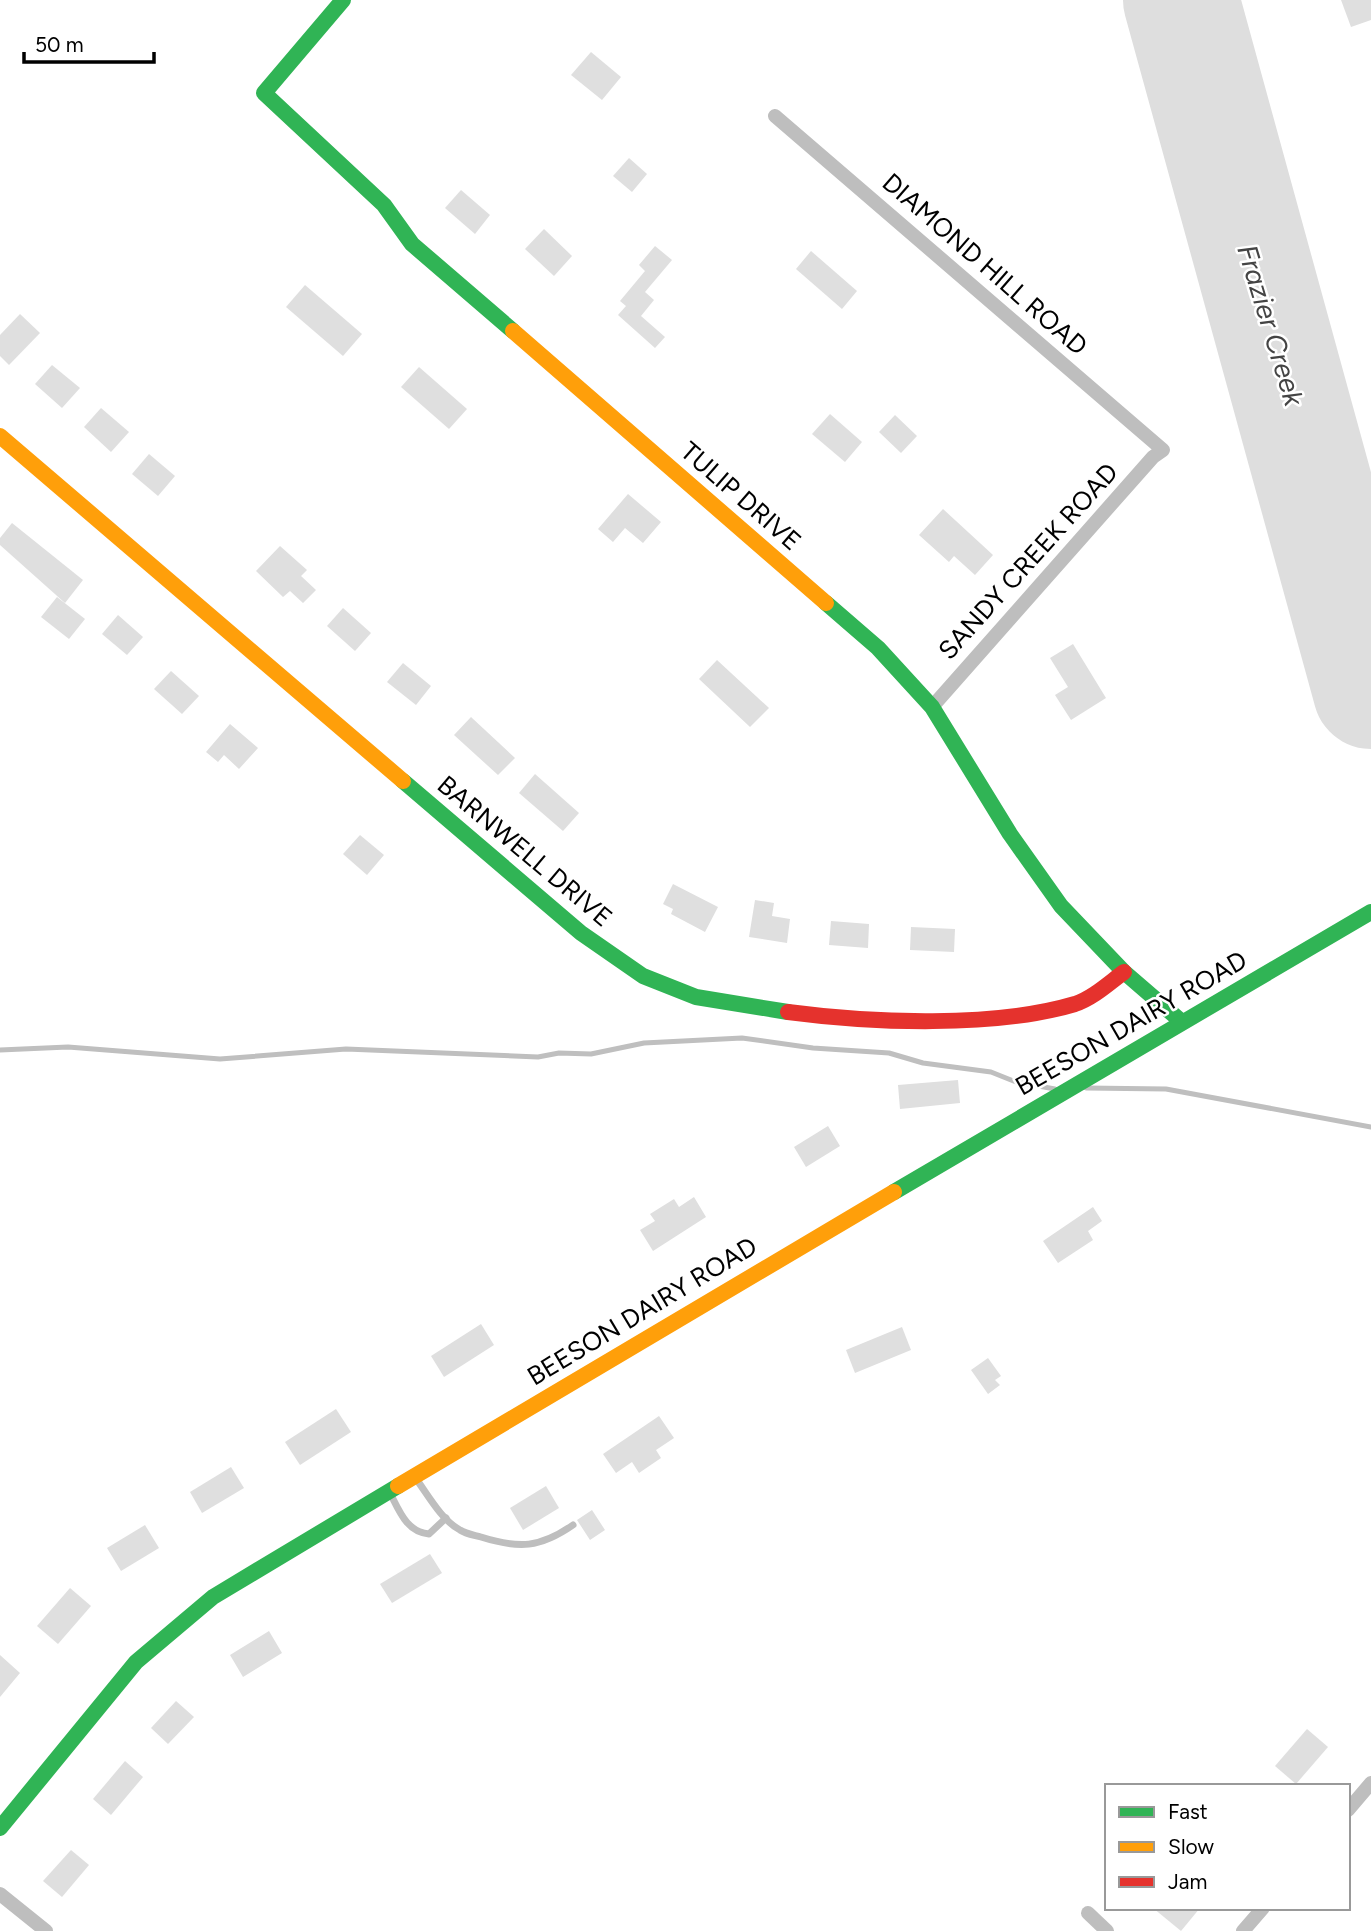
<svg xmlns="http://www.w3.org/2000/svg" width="1371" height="1931" font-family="Figtree,sans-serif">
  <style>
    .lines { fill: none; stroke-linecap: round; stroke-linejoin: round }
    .stream { stroke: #bfbfbf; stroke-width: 5 }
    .runway { stroke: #dedede; stroke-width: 116 }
    .building { fill: #dfdfdf }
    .lane { stroke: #bebebe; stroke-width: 7 }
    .street { stroke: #bebebe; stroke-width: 14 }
    .fast { stroke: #30b455; stroke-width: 16 }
    .slow { stroke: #ff9f0a; stroke-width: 16 }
    .jam { stroke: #e5322d; stroke-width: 16 }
    .labels { text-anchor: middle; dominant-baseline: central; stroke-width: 5; stroke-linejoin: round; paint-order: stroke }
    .street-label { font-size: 26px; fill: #000; stroke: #fff }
    .water-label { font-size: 28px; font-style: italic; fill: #444; stroke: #fff }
  </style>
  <rect width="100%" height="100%" fill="#fff"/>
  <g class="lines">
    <!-- stream -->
    <g class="stream">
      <polyline points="1181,0 1186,44 1207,126 1223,243 1264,389 1318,508 1371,648"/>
      <polyline points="0,1050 68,1047 220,1059 346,1049 538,1057 559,1053 591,1054 644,1043 742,1038 813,1048 889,1053 923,1063 991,1072 1016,1082 1055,1089"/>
      <polyline points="1086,1088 1166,1089 1371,1127"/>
    </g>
    <!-- runway -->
    <polyline class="runway" points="1181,0 1371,691"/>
  </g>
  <!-- building -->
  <g class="building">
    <polygon points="1341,0 1371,0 1371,20 1351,27"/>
    <polygon points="591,52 621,77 602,100 571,75"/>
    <polygon points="629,158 647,174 632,192 613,176"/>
    <polygon points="461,190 490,215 475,234 445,208"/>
    <polygon points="544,229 572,256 554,276 525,249"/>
    <polygon points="655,246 672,260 645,292 654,300 641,316 665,337 655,348 618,315 626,306 620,301 645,271 639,265"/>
    <polygon points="811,251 857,291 842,309 796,269"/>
    <polygon points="305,285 362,334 343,356 286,307"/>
    <polygon points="20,314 40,333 9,365 0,356 0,335"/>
    <polygon points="52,365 80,388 62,408 35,384"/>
    <polygon points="419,367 467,409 449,429 401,387"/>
    <polygon points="101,408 129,432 111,452 84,427"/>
    <polygon points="830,414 862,442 845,462 812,434"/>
    <polygon points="895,415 917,436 901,453 879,432"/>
    <polygon points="149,454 175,476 158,496 132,474"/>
    <polygon points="628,494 661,522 643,543 625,528 613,542 598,529"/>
    <polygon points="943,509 993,555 975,575 954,556 949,562 919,535"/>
    <polygon points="12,523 83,580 65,603 0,545 0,538"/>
    <polygon points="280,546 307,570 301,576 316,590 303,603 290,591 283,597 256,571"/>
    <polygon points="57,597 85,619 69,639 41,617"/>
    <polygon points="343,608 371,633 355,651 327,626"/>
    <polygon points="118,615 143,637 127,655 102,634"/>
    <polygon points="1073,644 1106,698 1071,720 1055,695 1068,687 1050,658"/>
    <polygon points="717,660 769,708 750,727 699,679"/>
    <polygon points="403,663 431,686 416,705 387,682"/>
    <polygon points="171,671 199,696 182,714 154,689"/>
    <polygon points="471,717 515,758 498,775 454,735"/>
    <polygon points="230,724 258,748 239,769 224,755 218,762 206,752"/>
    <polygon points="535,774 579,813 563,831 519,793"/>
    <polygon points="360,835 384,855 367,875 343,854"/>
    <polygon points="673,884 718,907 705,932 671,914 673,909 663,904"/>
    <polygon points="755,900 774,903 772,916 790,919 787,943 749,937"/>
    <polygon points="831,921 869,924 868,948 829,945"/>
    <polygon points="911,927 955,929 954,952 910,950"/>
    <polygon points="958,1080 960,1103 900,1109 898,1085"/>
    <polygon points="828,1126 840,1146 806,1167 794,1147"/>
    <polygon points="694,1197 706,1217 653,1251 640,1230 655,1221 650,1214 674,1199 679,1207"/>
    <polygon points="1093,1207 1102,1221 1088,1231 1093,1240 1058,1263 1043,1241"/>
    <polygon points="481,1324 494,1345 444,1377 431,1356"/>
    <polygon points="902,1327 911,1350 855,1373 846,1350"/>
    <polygon points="988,1358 1001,1376 995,1380 1000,1385 988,1394 971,1370"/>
    <polygon points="336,1409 351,1432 300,1465 285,1442"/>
    <polygon points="659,1416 674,1438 656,1450 661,1458 639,1473 632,1462 616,1473 603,1454"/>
    <polygon points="231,1467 244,1488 202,1513 190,1492"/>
    <polygon points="546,1486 559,1508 523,1530 510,1508"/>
    <polygon points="592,1510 605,1530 590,1540 577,1520"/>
    <polygon points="145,1525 159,1548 121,1571 107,1548"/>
    <polygon points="430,1554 442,1573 392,1603 380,1584"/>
    <polygon points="70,1588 91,1606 58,1644 37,1626"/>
    <polygon points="269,1631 282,1653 243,1677 230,1655"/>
    <polygon points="0,1655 20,1673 0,1697"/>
    <polygon points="176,1701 194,1717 168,1744 151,1728"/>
    <polygon points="1307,1729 1328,1747 1296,1784 1275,1766"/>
    <polygon points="125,1761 143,1777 111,1815 93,1799"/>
    <polygon points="71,1850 89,1865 62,1897 43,1881"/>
    <polygon points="1153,1908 1200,1908 1181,1931"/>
  </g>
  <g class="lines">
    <!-- lane -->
    <g class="lane">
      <path d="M 414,1476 C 427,1493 441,1520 460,1530 C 466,1534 474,1535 481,1537 C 519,1549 540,1548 573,1525"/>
      <path d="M 389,1491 C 399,1510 406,1532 429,1534 L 446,1518"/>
    </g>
    <!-- street -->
    <g class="street">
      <polyline points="775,116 1163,450 1153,457 932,707"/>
      <polyline points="1348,1810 1371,1783"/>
      <polyline points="0,1894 46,1931"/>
      <polyline points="1088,1913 1107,1931"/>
      <polyline points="1243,1931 1263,1908"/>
    </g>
    <!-- fast -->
    <g class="fast">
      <polyline points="343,0 264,93 384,205 412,244 513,331"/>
      <polyline points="826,603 878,648 932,707 1010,834 1061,906 1124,972 1182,1022"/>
      <polyline points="403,781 581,933 643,976 696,997 788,1012"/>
      <polyline points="894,1192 1371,912"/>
      <polyline points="0,1828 136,1662 213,1597 398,1486"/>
    </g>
    <!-- slow -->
    <g class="slow">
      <polyline points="513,331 826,603"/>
      <polyline points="0,436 403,781"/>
      <polyline points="398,1486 894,1192"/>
    </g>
    <!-- jam -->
    <path class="jam" d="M 788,1012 C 871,1023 995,1028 1075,1004 C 1093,998 1109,983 1124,972"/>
  </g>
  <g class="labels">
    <!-- street labels -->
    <g class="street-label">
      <text transform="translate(985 264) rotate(41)">DIAMOND HILL ROAD</text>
      <text transform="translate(741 496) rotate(41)">TULIP DRIVE</text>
      <text transform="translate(1028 561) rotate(-48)">SANDY CREEK ROAD</text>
      <text transform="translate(525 851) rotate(40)">BARNWELL DRIVE</text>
      <text transform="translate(1131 1023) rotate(-30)">BEESON DAIRY ROAD</text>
      <text transform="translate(642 1311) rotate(-31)">BEESON DAIRY ROAD</text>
    </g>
    <!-- water labels -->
    <g class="water-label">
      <text transform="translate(1271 325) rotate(73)">Frazier Creek</text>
    </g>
  </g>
  <!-- legend -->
  <rect x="1105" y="1784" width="245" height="126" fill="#ffffff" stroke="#999999" stroke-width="2"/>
  <rect x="1119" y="1807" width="35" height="10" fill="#30b455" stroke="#999999" stroke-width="2"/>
  <text x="1168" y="1819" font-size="21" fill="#000000">Fast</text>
  <rect x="1119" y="1842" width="35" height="10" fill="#ff9f0a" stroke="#999999" stroke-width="2"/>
  <text x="1168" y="1854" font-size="21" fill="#000000">Slow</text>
  <rect x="1119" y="1877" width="35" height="10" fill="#e5322d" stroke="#999999" stroke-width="2"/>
  <text x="1168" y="1889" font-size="21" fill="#000000">Jam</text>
  <!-- scale -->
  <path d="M24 52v10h130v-10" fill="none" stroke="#000000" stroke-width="3.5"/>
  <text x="35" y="52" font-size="21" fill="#000000" stroke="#ffffff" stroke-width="5" paint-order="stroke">50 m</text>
</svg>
